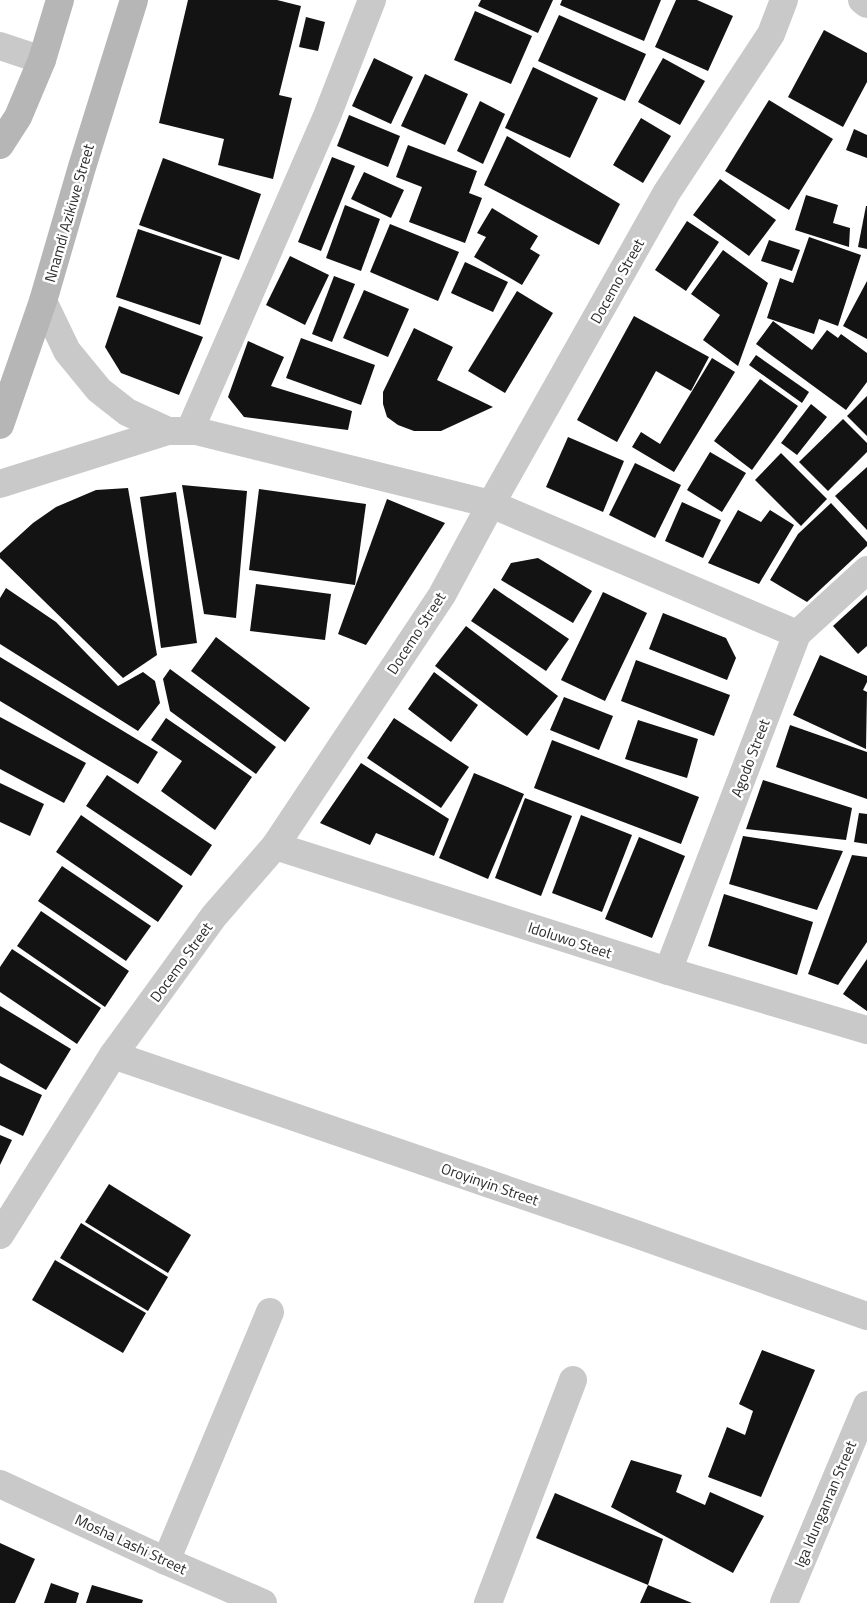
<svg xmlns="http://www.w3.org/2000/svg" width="867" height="1603" font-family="'Titillium Web',sans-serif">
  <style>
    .building { fill: #131313 }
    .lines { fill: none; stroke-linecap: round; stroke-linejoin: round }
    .minor { stroke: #c9c9c9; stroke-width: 28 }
    .tertiary { stroke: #c9c9c9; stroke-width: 28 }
    .secondary { stroke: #b6b6b6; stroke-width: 28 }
    .labels { text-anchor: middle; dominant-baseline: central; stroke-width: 5; stroke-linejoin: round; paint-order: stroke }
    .street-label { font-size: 15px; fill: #2c2c2c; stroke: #fff }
  </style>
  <rect width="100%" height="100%" fill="#fff"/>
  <!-- building -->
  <g class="building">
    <polygon points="188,0 277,0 301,6 279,95 292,98 273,179 218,165 224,139 159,123"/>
    <polygon points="481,0 553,0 538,33 478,6"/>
    <polygon points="562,0 661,0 644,41 560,5"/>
    <polygon points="676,0 697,0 733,16 708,71 655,47"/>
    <polygon points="475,11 532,36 511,84 454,60"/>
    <polygon points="559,15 646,54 625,101 538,61"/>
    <polygon points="306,17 325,22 318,51 299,47"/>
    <polygon points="824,30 867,53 867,82 843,127 788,97"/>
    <polygon points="374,58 413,77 391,124 352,106"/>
    <polygon points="663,58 705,81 680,125 638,102"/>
    <polygon points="533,67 598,98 570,158 505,128"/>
    <polygon points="425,74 468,94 445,145 401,126"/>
    <polygon points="769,100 833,139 789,210 725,171"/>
    <polygon points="480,101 505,114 483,164 457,151"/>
    <polygon points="349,115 400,136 388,167 337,146"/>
    <polygon points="641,118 671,136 643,183 613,165"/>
    <polygon points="854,129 867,135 867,158 846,150"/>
    <polygon points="507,136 620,204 599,245 484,185"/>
    <polygon points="408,145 477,171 469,193 482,198 465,243 409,222 422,187 396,177"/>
    <polygon points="332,157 355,166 321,251 298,242"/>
    <polygon points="163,158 261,194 239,260 139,225"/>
    <polygon points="364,172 404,190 391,218 351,199"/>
    <polygon points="720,179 776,220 749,256 693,215"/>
    <polygon points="806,195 838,205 833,223 850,228 849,247 795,230"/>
    <polygon points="345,205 380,219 361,271 326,258"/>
    <polygon points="866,206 867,206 867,249 858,247"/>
    <polygon points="492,208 538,236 530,249 540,255 522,285 474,257 486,237 477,233"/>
    <polygon points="687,221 719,242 686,291 655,270"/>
    <polygon points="390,224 459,252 438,301 370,272"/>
    <polygon points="138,229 222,257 200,325 116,297"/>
    <polygon points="809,237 861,255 838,326 819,319 814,334 767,318 780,278 793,283"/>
    <polygon points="769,240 800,250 792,271 761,261"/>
    <polygon points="723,250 768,283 738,366 703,340 720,315 691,294"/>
    <polygon points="290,256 329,275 305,325 266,305"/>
    <polygon points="465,262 508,282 493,312 451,293"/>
    <polygon points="334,276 355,284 332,342 312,334"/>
    <polygon points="867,281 867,339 843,326"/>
    <polygon points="364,290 409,309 388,357 343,338"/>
    <polygon points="517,291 553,313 505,393 468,371"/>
    <polygon points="119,306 203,337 179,395 121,373 105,347"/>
    <polygon points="634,316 709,357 691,391 656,371 617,442 577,420"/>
    <polygon points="773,321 812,350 827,330 838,338 841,334 867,353 867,382 846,410 756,344"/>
    <polygon points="414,328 453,347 437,380 493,407 441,431 414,431 398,425 387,417 383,404 383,392"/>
    <polygon points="301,338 375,365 361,405 286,378"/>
    <polygon points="248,341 284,357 271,386 352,411 348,430 244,417 228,397"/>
    <polygon points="756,355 809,392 802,403 749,365"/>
    <polygon points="712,358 735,372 674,472 632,447 641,432 660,444"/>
    <polygon points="760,379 798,406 752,470 714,441"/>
    <polygon points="867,396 867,436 847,416"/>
    <polygon points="811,404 827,417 797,455 781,443"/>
    <polygon points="843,419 867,443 867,452 828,491 799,462"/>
    <polygon points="568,437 624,461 603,512 546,487"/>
    <polygon points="710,452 746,473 722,512 687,490"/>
    <polygon points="781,453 827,499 801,526 755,480"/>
    <polygon points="635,463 681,485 655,538 609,515"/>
    <polygon points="867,467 867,530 835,496"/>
    <polygon points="182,485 247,491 236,618 204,614"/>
    <polygon points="128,488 157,655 123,678 0,558 0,553 33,523 56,507 96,490"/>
    <polygon points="259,489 366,504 355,585 249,570"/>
    <polygon points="176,492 197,643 161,648 140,497"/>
    <polygon points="387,499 445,523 366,645 338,634"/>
    <polygon points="682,502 721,520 703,558 665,541"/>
    <polygon points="831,503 867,542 867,546 807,602 770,580 798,534"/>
    <polygon points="738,510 761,522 770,510 794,525 759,584 708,563"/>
    <polygon points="538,558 592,591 573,623 501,580 511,563"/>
    <polygon points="256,584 331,594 325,640 250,631"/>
    <polygon points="6,588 56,622 118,686 143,672 155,681 160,703 138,731 0,644 0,598"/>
    <polygon points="494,588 569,639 546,671 471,621"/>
    <polygon points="603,592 647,613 605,701 561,680"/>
    <polygon points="867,595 867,646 858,654 833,626"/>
    <polygon points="663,613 726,638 736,658 727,680 649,649"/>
    <polygon points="466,626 558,696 527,736 435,666"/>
    <polygon points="216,637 310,708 285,742 191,671"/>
    <polygon points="820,655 867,676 867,682 863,690 867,692 866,749 793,715"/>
    <polygon points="0,657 158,752 138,784 0,701"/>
    <polygon points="636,660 730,695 714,736 621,701"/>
    <polygon points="170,669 276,747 256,774 170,711 163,679"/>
    <polygon points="434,672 478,705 451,742 408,709"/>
    <polygon points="564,697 613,716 599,750 550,730"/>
    <polygon points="0,717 86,763 64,803 0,769"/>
    <polygon points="166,718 252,777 215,830 161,791 182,761 151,740"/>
    <polygon points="394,718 469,767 441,808 367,758"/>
    <polygon points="638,720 698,739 687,778 625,759"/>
    <polygon points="790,725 867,752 867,799 776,767"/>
    <polygon points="552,740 699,797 681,844 534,788"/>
    <polygon points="361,763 449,819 434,856 376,833 370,845 320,823"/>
    <polygon points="474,773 524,794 488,879 439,858"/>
    <polygon points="107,775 212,845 191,876 86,806"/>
    <polygon points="763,780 852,808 846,840 746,829"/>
    <polygon points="0,783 44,804 30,836 0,822"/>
    <polygon points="525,798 572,816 541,896 495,878"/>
    <polygon points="859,813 867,814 867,844 854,842"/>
    <polygon points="81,815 183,886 158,922 56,852"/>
    <polygon points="581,815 632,835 602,912 552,893"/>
    <polygon points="743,836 843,851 817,910 729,884"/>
    <polygon points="639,837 685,856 652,938 605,919"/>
    <polygon points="852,855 867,857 867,942 838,985 808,974"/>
    <polygon points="62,866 151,926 126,961 38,901"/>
    <polygon points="724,894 813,922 797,975 708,946"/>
    <polygon points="41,911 129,971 105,1007 17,946"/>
    <polygon points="12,949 101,1008 77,1044 0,992 0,967"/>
    <polygon points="867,959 867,1011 843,994"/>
    <polygon points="0,1006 71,1049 46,1090 0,1063"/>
    <polygon points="0,1076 42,1095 23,1136 0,1125"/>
    <polygon points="0,1135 12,1140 0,1165"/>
    <polygon points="109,1184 191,1235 168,1273 85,1222"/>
    <polygon points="81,1223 168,1277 148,1311 60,1258"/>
    <polygon points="55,1260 146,1313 123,1353 32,1300"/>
    <polygon points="762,1350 815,1370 761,1497 708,1477 727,1427 745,1435 753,1411 739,1404"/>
    <polygon points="631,1460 682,1475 676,1492 705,1505 710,1492 764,1516 733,1573 611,1507"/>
    <polygon points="555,1493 663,1539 648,1585 536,1538"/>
    <polygon points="0,1543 35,1559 15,1603 0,1603"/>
    <polygon points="51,1583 79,1593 76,1603 44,1603"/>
    <polygon points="92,1585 143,1600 142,1603 86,1603"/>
    <polygon points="648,1585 692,1603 640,1603"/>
  </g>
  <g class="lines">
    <!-- minor -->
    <g class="minor">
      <polyline points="862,0 867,4"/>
      <polyline points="0,46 42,60"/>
      <polyline points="43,301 67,351 99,390 127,412 168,431"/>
      <polyline points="190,430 327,116 372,0"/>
      <polyline points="0,484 168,431 196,431 491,504 797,634"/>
      <polyline points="275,846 668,971 867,1030"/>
      <polyline points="668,971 797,634 867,570"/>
      <polyline points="113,1055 630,1232 867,1316"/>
      <polyline points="0,1484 166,1561 263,1603"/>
      <polyline points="166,1561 270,1312"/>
      <polyline points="488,1603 573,1380"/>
      <polyline points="784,1603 867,1405"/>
    </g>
    <!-- tertiary -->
    <polyline class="tertiary" points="0,1235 113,1055 214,916 275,846 442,595 491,504 667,192 771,34 784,0"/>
    <!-- secondary -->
    <g class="secondary">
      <polyline points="0,145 18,117 42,60 60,0"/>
      <polyline points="0,425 43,301 82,167 134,0"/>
    </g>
  </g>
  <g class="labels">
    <!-- street labels -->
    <g class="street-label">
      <text transform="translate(69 213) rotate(-74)">Nnamdi Azikiwe Street</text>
      <text transform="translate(617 281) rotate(-61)">Docemo Street</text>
      <text transform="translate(416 633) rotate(-57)">Docemo Street</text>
      <text transform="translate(750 758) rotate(-69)">Agodo Street</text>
      <text transform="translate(570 940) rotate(18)">Idoluwo Steet</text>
      <text transform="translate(181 962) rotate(-54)">Docemo Street</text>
      <text transform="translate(490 1184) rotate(19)">Oroyinyin Street</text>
      <text transform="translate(825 1504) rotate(-67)">Iga Idunganran Street</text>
      <text transform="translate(131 1544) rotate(25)">Mosha Lashi Street</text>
    </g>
  </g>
</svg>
